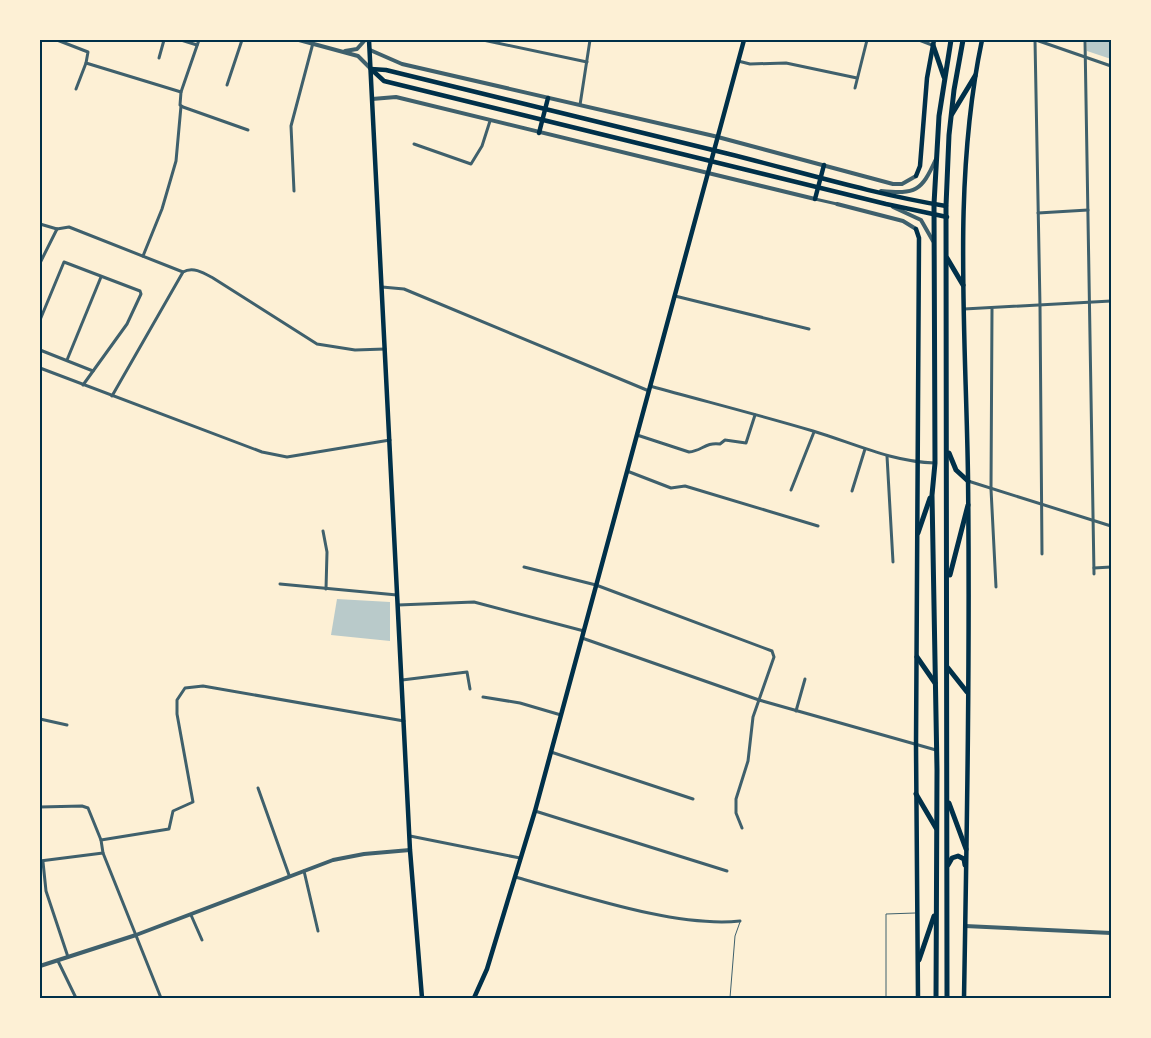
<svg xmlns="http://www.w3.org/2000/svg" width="1151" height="1038" font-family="'Fira Sans Condensed',sans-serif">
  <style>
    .green { fill: #b9caca }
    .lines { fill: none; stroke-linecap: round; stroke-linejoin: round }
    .service { stroke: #3f606c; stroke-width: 1 }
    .minor { stroke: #3f606c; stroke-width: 3 }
    .tertiary { stroke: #3f606c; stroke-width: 4 }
    .secondary { stroke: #003049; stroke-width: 4.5 }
    .trunk { stroke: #003049; stroke-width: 5 }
    .neatline { fill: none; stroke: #003049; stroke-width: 2 }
  </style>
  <rect width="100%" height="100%" fill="#fdf0d5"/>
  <!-- green -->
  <g class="green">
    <polygon points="1087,40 1111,40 1111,59 1087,51"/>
    <polygon points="337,599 390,602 390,641 331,635"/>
  </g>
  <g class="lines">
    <!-- service -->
    <g class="service">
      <polyline points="730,998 735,936 740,922"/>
      <polyline points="886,998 886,914 915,913"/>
    </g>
    <!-- minor -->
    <g class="minor">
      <polyline points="57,40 88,52 86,63 181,92 199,40"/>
      <polyline points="181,40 197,45"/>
      <polyline points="483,40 587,62"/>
      <polyline points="919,40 932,45"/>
      <polyline points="1035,40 1040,306 1042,554"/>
      <polyline points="1036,40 1111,66"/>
      <polyline points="1085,40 1094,574"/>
      <polyline points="159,58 164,40"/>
      <polyline points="738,61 750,64 786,63 857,78"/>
      <polyline points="227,85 242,40"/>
      <polyline points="855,88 867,40"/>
      <polyline points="76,89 86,63"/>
      <polyline points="181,92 180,105 183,107 248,130"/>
      <polyline points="580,105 590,40"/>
      <polyline points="414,144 471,164 482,146 490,121"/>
      <polyline points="294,191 291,126 313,43"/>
      <polyline points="815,199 837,204"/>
      <polyline points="1038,213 1088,210"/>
      <polyline points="40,224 57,229"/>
      <polyline points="57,229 69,227 183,272 112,396"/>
      <polyline points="143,256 162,209 176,161 181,106"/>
      <polyline points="40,263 57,229"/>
      <path d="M 183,272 C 193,266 204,273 213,278 L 317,344 L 355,350 L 385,349"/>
      <polyline points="382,287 404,289 649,391"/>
      <polyline points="675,296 809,329"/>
      <polyline points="964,309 1111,301"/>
      <polyline points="992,309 991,489 996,587"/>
      <polyline points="40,320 64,262 140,291 141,294 127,324 83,385"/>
      <polyline points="40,350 93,371"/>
      <polyline points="67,360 101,277"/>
      <polyline points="40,368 262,452 287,457 390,440"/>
      <path d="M 650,386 C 704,401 759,415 813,431 C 853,443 892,462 935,463"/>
      <path d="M 637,435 L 689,452 C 702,451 705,442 720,444 L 725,440 L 746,443 L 755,415"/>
      <polyline points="887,456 893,562"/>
      <polyline points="627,471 671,488 685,486 818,526"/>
      <polyline points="968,481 1111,526"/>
      <polyline points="791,490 814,432"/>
      <polyline points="852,491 865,449"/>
      <polyline points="323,531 327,552 326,589"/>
      <polyline points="524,567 596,585 772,651 774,657 753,717 748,761 736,799 736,813 742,828"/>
      <polyline points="1094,568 1111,567"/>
      <polyline points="280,584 397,595"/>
      <polyline points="398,605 474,602 584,631"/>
      <polyline points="582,638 759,700 936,750"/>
      <polyline points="402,680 467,672 470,689"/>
      <polyline points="483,697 520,703 561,715"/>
      <polyline points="796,711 805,679"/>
      <polyline points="40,719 67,725"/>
      <polyline points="551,752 693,799"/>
      <polyline points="258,788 289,875"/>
      <polyline points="40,807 82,806 88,808 101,840 103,853 161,998"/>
      <polyline points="535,811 727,871"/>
      <polyline points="410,836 520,858"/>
      <polyline points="101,840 169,829 173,811 193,802 177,714 177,700 185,688 203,686 404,721"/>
      <polyline points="40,861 103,853"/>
      <polyline points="43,862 46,891 68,957"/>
      <polyline points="304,871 318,931"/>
      <path d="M 515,877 C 578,894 675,928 740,921"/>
      <polyline points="191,915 202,940"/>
      <polyline points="58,961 76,998"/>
    </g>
    <!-- tertiary -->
    <g class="tertiary">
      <polyline points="299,40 358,56 371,69"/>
      <polyline points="370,50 402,64 714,136 893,184 902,184 916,176"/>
      <polyline points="345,51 357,49 365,40"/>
      <polyline points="372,99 396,97 815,199"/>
      <path d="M 881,191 C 916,194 921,192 936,159"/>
      <polyline points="837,204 903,221 916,229"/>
      <polyline points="893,207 921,220 933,241"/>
      <polyline points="965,926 1111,933"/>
      <polyline points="40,966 136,935 333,860 364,854 410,850"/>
    </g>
    <!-- secondary -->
    <g class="secondary">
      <polyline points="369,40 410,850 422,998"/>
      <polyline points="371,69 384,81 886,204 947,217"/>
      <path d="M 371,69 L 386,70 C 500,99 615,125 729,154 C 801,172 873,194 946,206"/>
      <polyline points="539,133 548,98"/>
      <polyline points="916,176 920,166 927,78 934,40"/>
      <polyline points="815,199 824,165"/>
      <polyline points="916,229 919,238 916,745 918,998"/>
      <polyline points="474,998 487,969 535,811 744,40"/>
      <path d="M 964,998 C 967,825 970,651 968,477 C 966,333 952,183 982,40"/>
    </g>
    <!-- trunk -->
    <g class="trunk">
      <polyline points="933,45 944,77"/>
      <polyline points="952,114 975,76"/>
      <polyline points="947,258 963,285"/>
      <polyline points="949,453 956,470 968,481"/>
      <polyline points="918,533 930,498"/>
      <polyline points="950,575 968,505"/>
      <polyline points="917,657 935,683"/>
      <polyline points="948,668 967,692"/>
      <polyline points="916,794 936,828"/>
      <polyline points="949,803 966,849"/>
      <polyline points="948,865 952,858 958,856 964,859 965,865"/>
      <polyline points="919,960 934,916"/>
      <polyline points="936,998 937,770 932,495 935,463 934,204 939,116 951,40"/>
      <polyline points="947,998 946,206 949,135 954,90 963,40"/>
    </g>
  </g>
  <!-- border -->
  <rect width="1151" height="1038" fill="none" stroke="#fdf0d5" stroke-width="82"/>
  <rect x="41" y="41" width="1069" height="956" class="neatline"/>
</svg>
